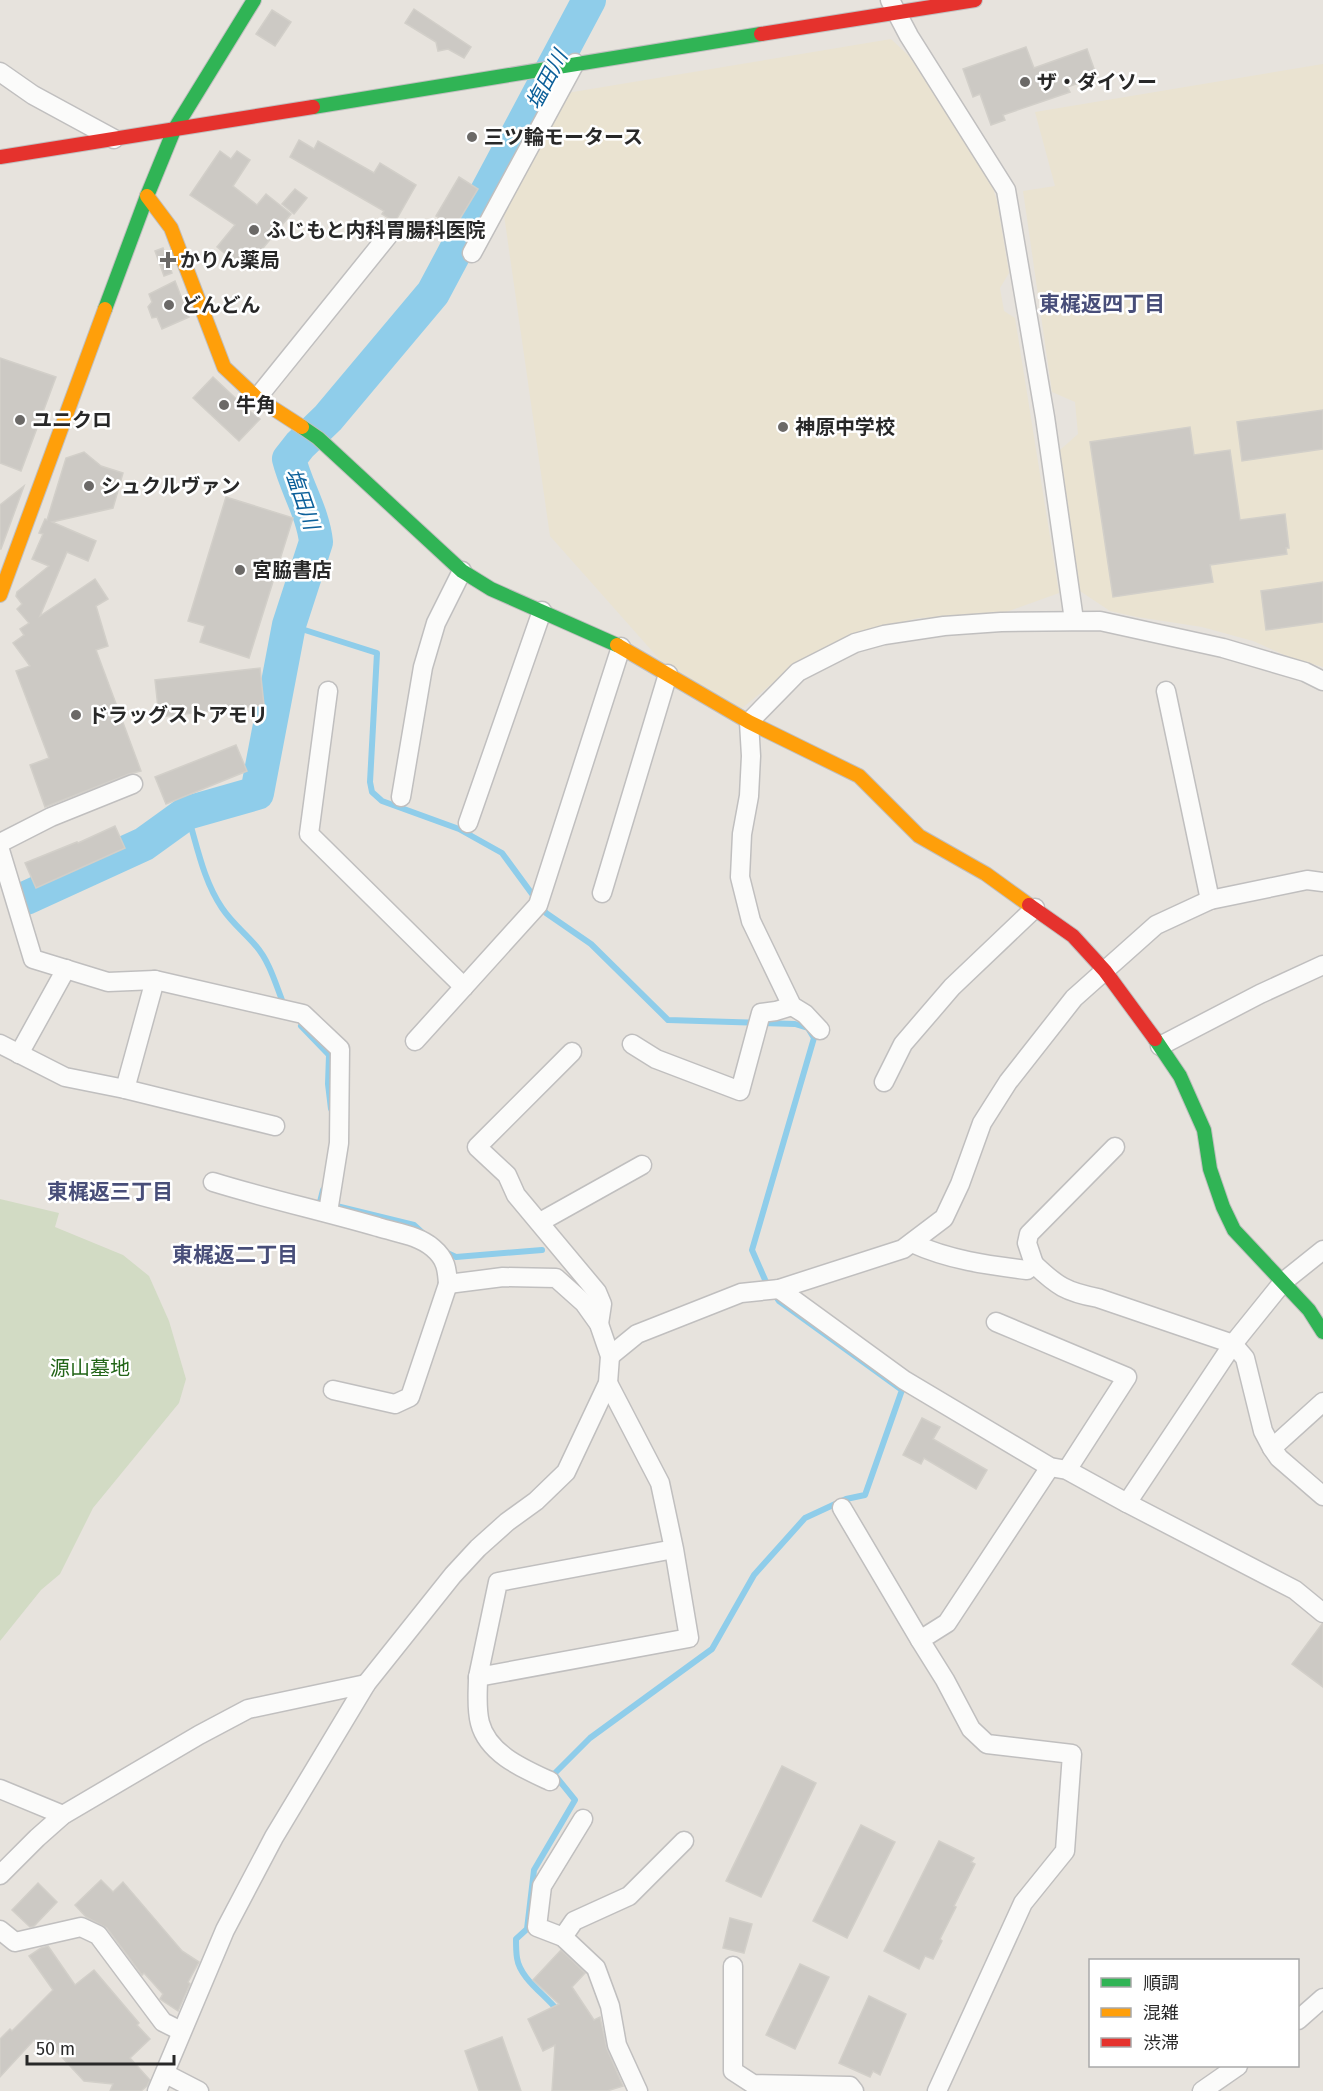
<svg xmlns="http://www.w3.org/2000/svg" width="1323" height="2091" font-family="'Fira Sans','Noto Sans JP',sans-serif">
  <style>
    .education { fill: #eae3d1 }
    .cemetery { fill: #d2dbc4 }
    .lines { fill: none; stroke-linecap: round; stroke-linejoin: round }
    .stream { stroke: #8fcdea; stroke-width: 6 }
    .river { stroke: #8fcdea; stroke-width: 34 }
    .building { fill: #ccc9c4; stroke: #d2cfc9; stroke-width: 1.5 }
    .street-casing { stroke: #c0bfbf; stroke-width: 21 }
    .fast-casing { stroke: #c0bfbf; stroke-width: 16 }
    .slow-casing { stroke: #c0bfbf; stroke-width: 16 }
    .jam-casing { stroke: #c0bfbf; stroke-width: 16 }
    .street { stroke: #fbfbfa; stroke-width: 18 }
    .fast { stroke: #30b455; stroke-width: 14 }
    .slow { stroke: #ff9f0a; stroke-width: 14 }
    .jam { stroke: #e5322d; stroke-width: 14 }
    .poi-dot { fill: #6b6967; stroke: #fff; stroke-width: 2 }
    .labels { text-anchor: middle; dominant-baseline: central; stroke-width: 5; stroke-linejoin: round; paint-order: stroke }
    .poi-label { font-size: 20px; font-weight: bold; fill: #282828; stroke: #fff; text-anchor: start }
    .park-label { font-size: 20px; fill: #236518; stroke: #fff }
    .water-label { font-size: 21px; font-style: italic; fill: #0b5f99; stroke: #fff }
    .neighbourhood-label { font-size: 21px; font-weight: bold; fill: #484e79; stroke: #fff }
  </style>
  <rect width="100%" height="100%" fill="#e7e3dd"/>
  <!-- education -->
  <g class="education">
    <polygon points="891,39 909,56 991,182 997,201 1009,273 1000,288 1004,311 1015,318 1059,593 998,615 918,618 848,636 796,664 741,709 661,661 550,536 503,208 567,93"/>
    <polygon points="1323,64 1323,667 1289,657 1253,641 1202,627 1137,617 1110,611 1080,591 1060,450 1078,434 1075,402 1052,392 1023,191 1055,186 1035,112"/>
  </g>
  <!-- cemetery -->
  <polygon class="cemetery" points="0,1199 59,1213 55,1227 123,1255 149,1276 169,1321 186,1379 179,1403 93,1508 60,1574 41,1590 0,1641"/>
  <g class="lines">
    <!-- stream -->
    <g class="stream">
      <path d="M 289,625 L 377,653 L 370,782 L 372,792 L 382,801 L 459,829 L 502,853 L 546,913 L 591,944 L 668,1020 L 795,1024 L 808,1028 L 814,1038 L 752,1250 L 766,1282 L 779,1301 L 902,1390 L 865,1495 L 846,1499 L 805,1518 L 754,1575 L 712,1649 L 590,1738 L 554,1774 L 575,1800 L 534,1870 L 527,1929 L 516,1939 C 516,1945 516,1952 517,1958 C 520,1979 546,1995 558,2011"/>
      <path d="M 187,813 C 197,845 203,880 222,908 C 232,923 245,933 256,946 C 269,961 275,982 282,1000"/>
      <polyline points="301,1026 329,1055 328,1084 331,1109"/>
      <polyline points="323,1190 320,1202 414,1225 426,1236"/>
      <polyline points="445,1252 456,1257 542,1250"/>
    </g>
    <!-- river -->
    <path class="river" d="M 26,898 L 144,844 L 187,813 L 257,793 L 289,625 L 316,542 C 313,513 296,487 289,459 L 300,445 L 328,418 L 433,293 L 589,0"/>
  </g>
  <!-- building -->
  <g class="building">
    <polygon points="414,9 471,47 464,58 448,49 438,51 436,42 405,23"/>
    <polygon points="272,10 291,22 275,46 256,34"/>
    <polygon points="1026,47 1034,68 1087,49 1097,77 1067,87 1070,92 1003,115 1005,120 991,125 980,94 973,97 963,69"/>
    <polygon points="299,140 314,149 318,141 374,173 380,163 416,185 395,222 382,214 384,211 290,157"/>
    <polygon points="220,151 231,159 237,151 250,160 233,186 257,205 266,194 291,214 245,270 217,247 235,225 190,195"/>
    <polygon points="459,177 478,189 455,227 436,216"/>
    <polygon points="295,189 307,198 294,214 282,204"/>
    <polygon points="163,248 172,273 164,276 155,251"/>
    <polygon points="175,281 189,317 162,329 157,317 152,318 148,307 152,302 149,294"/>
    <polygon points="0,358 56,377 21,471 0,463"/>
    <polygon points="213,377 247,409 260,419 239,441 193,398"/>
    <polygon points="1323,410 1323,449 1242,461 1237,422"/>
    <polygon points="1190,427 1194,455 1230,450 1240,520 1285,514 1289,548 1286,548 1287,554 1210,565 1213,582 1113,597 1090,442"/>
    <polygon points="84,452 101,466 123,473 113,508 52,522 96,541 88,561 67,552 40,616 95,579 108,599 96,606 108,646 96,650 141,771 129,774 45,807 30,765 49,758 16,671 30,666 13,643 24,635 20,629 29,623 17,609 22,604 16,596 17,592 49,566 32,559 43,534 39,533 45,519 47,520 66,458"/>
    <polygon points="24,486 1,549 0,549 0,505"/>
    <polygon points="226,497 293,518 249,658 200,642 205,626 188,621"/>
    <polygon points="1323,582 1323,622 1266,630 1261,591"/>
    <polygon points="260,668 264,705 159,717 155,680"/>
    <polygon points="236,745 247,771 166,804 155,777"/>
    <polygon points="115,826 125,848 36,888 25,863 77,842 78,843"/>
    <polygon points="922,1418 940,1427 933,1439 987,1470 976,1489 924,1458 921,1464 903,1455"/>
    <polygon points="1322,1624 1323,1624 1323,1687 1292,1664"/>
    <polygon points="782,1766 816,1783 761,1897 726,1881"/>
    <polygon points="861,1825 895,1842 847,1938 813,1921"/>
    <polygon points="939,1841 974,1858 971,1862 975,1864 954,1906 956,1907 940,1939 942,1941 933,1959 925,1956 919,1969 884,1951"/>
    <polygon points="101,1880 113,1892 123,1882 182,1951 199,1962 188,1982 190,1984 178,2011 160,1999 163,1994 144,1973 142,1975 107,1928 86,1917 75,1905"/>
    <polygon points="38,1883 57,1902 34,1926 30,1927 12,1910"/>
    <polygon points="730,1918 752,1924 744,1953 723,1948"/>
    <polygon points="48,1946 75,1985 94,1970 139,2023 137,2025 150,2039 130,2058 150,2080 147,2086 141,2091 110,2091 113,2084 84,2081 47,2041 42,2047 34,2040 0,2077 0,2039 10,2029 12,2031 53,1990 29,1956 41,1948"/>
    <polygon points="561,1950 585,1973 572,1987 594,2020 600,2017 607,2049 623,2086 607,2091 552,2091 555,2045 543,2051 528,2019 559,2004 533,1980"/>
    <polygon points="800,1964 829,1977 795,2049 766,2035"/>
    <polygon points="869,1996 906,2014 880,2075 873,2071 870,2077 839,2063"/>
    <polygon points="502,2037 521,2091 479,2091 465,2051"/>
  </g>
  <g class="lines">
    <defs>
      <g id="street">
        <polyline points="890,0 909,36 1006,190 1045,417 1074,620"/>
        <polyline points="0,72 33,95 114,139"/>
        <polyline points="472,253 575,63"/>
        <polyline points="257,398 391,232"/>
        <polyline points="328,691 309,834 464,987"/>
        <polyline points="1166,691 1210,900"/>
        <polyline points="401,797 423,667 436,623 462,571"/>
        <polyline points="468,823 542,611"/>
        <polyline points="0,843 51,817 133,784"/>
        <polyline points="0,850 33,959 108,982 155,980 303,1014 340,1049 339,1143 328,1212"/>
        <polyline points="602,893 668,674"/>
        <polyline points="820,1030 805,1014 792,1006 751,921 740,877 742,834 749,796 751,756 749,722 798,672 855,643 884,635 944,626 1001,622 1100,621 1223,648 1305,672 1323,681"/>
        <polyline points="415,1041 538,905 621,647"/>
        <polyline points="0,1044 65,1077 125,1089 275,1126"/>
        <polyline points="632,1044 656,1059 740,1091 761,1013 776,1011 792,1006"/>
        <polyline points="1160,1046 1260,994 1323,965"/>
        <polyline points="572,1052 477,1147 507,1175 516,1195 597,1292 602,1304 599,1324"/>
        <polyline points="19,1054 66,969"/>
        <polyline points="884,1082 903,1044 952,987 1035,908"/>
        <polyline points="125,1089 155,980"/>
        <polyline points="540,1222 642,1165"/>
        <path d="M 912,1243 C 949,1260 987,1265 1027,1270 L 1034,1264 C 1057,1286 1066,1292 1098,1298 L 1233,1344 L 1245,1358 L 1263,1431 L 1272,1448 L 1279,1458 L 1323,1496"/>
        <polyline points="1034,1264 1027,1243 1029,1234 1115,1147"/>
        <polyline points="779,1289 904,1380 1050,1467 1067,1470 1127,1503 1295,1590 1323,1613"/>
        <polyline points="996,1322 1127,1377 1067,1470"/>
        <polyline points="610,1356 637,1334 741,1293 779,1289 903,1249 944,1218 960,1184 982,1123 1008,1082 1074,998 1156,925 1210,900 1307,880 1323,882"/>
        <polyline points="608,1383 660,1483 674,1549 689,1638 478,1677 498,1582 674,1549"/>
        <polyline points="333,1390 395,1404 410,1397 448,1284"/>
        <polyline points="1272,1448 1323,1402"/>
        <polyline points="1127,1503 1233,1344 1283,1282 1323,1250"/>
        <polyline points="842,1508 920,1640"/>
        <path d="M 478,1677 C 478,1692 476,1708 480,1723 C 488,1754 524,1769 550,1781"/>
        <polyline points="0,1789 63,1815"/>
        <polyline points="583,1819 542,1886 537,1927 563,1937 596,1968 610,2006 617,2045 638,2091"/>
        <polyline points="0,1875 37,1838 63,1815 199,1735 248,1709 366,1684"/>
        <polyline points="0,1930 15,1942 81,1927 98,1935 163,2022 181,2031"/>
        <polyline points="563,1937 574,1921 629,1896 684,1841"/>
        <polyline points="733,1966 733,2071 753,2084 850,2086 854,2091"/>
        <polyline points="1298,2020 1323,1998"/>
        <polyline points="166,2074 199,2091"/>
        <path d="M 157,2091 L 225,1930 L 274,1837 L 366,1684 L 453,1575 L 478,1548 L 507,1522 L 536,1501 L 566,1472 L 608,1383 L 610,1356 L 599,1324 L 584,1303 L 556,1278 L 503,1277 L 448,1284 C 447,1269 446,1259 433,1248 C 418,1235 397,1233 378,1227 C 323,1211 268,1199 213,1182"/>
        <polyline points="937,2091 1023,1903 1065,1851 1072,1754 987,1744 971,1729 945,1680 920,1640 947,1623 1050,1467"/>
        <polyline points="1202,2091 1238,2066"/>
      </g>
      <g id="fast">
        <polyline points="313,107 761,34"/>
        <polyline points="105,309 147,196 174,130 254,0"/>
        <polyline points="302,427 318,438 462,571 491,589 617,645"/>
        <polyline points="1155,1039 1180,1076 1204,1130 1210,1169 1223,1207 1234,1230 1309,1310 1323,1332"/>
      </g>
      <g id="slow">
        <polyline points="147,196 171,228 224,367 257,398 302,427"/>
        <polyline points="0,595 105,309"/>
        <polyline points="617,645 749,722 859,776 919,836 986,874 1029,905"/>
      </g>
      <g id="jam">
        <polyline points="761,34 975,0"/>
        <polyline points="0,157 313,107"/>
        <polyline points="1029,905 1073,936 1105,971 1155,1039"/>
      </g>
    </defs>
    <!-- street casing -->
    <use href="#street" class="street-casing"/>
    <!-- fast casing -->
    <use href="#fast" class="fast-casing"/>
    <!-- slow casing -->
    <use href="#slow" class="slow-casing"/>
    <!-- jam casing -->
    <use href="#jam" class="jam-casing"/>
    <!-- street -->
    <use href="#street" class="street"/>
    <!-- fast -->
    <use href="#fast" class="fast"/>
    <!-- slow -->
    <use href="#slow" class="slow"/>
    <!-- jam -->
    <use href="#jam" class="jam"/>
  </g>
  <!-- markers -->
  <g class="poi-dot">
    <circle cx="1025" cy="82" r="6"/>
    <circle cx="472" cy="137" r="6"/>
    <circle cx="254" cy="230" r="6"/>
    <path d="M165 251h6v6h6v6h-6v6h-6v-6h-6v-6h6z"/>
    <circle cx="169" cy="305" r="6"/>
    <circle cx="224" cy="405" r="6"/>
    <circle cx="20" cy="420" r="6"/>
    <circle cx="783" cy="427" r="6"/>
    <circle cx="89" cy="486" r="6"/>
    <circle cx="240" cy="570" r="6"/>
    <circle cx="76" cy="715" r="6"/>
  </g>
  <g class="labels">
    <!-- poi labels -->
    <g class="poi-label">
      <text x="1037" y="82">ザ・ダイソー</text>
      <text x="484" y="137">三ツ輪モータース</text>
      <text x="266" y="230">ふじもと内科胃腸科医院</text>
      <text x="180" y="260">かりん薬局</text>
      <text x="181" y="305">どんどん</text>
      <text x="236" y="405">牛角</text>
      <text x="32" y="420">ユニクロ</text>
      <text x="795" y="427">神原中学校</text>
      <text x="101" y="486">シュクルヴァン</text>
      <text x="252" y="570">宮脇書店</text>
      <text x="88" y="715">ドラッグストアモリ</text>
    </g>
    <!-- park labels -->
    <g class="park-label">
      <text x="90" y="1368">源山墓地</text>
    </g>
    <!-- water labels -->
    <g class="water-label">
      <text transform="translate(547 80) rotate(-62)">塩田川</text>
      <text transform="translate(302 499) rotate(71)">塩田川</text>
    </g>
    <!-- neighbourhood labels -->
    <g class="neighbourhood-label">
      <text x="1102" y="304">東梶返四丁目</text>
      <text x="110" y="1192">東梶返三丁目</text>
      <text x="235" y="1255">東梶返二丁目</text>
    </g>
  </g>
  <!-- legend -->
  <rect x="1089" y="1959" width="210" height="108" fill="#ffffff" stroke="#a9a9a9" stroke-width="1.5"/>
  <rect x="1101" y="1978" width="30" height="9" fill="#30b455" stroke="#a9a9a9" stroke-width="1.5"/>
  <text x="1143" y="1989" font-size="18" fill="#282828">順調</text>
  <rect x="1101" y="2008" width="30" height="9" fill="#ff9f0a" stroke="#a9a9a9" stroke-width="1.5"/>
  <text x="1143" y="2019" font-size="18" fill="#282828">混雑</text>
  <rect x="1101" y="2038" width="30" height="9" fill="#e5322d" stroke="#a9a9a9" stroke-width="1.5"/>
  <text x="1143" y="2049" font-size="18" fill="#282828">渋滞</text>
  <!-- scale -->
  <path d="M27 2055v9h147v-9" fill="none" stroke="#282828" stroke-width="3"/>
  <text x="36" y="2055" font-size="18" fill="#282828" stroke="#ffffff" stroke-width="4.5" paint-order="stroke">50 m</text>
</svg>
